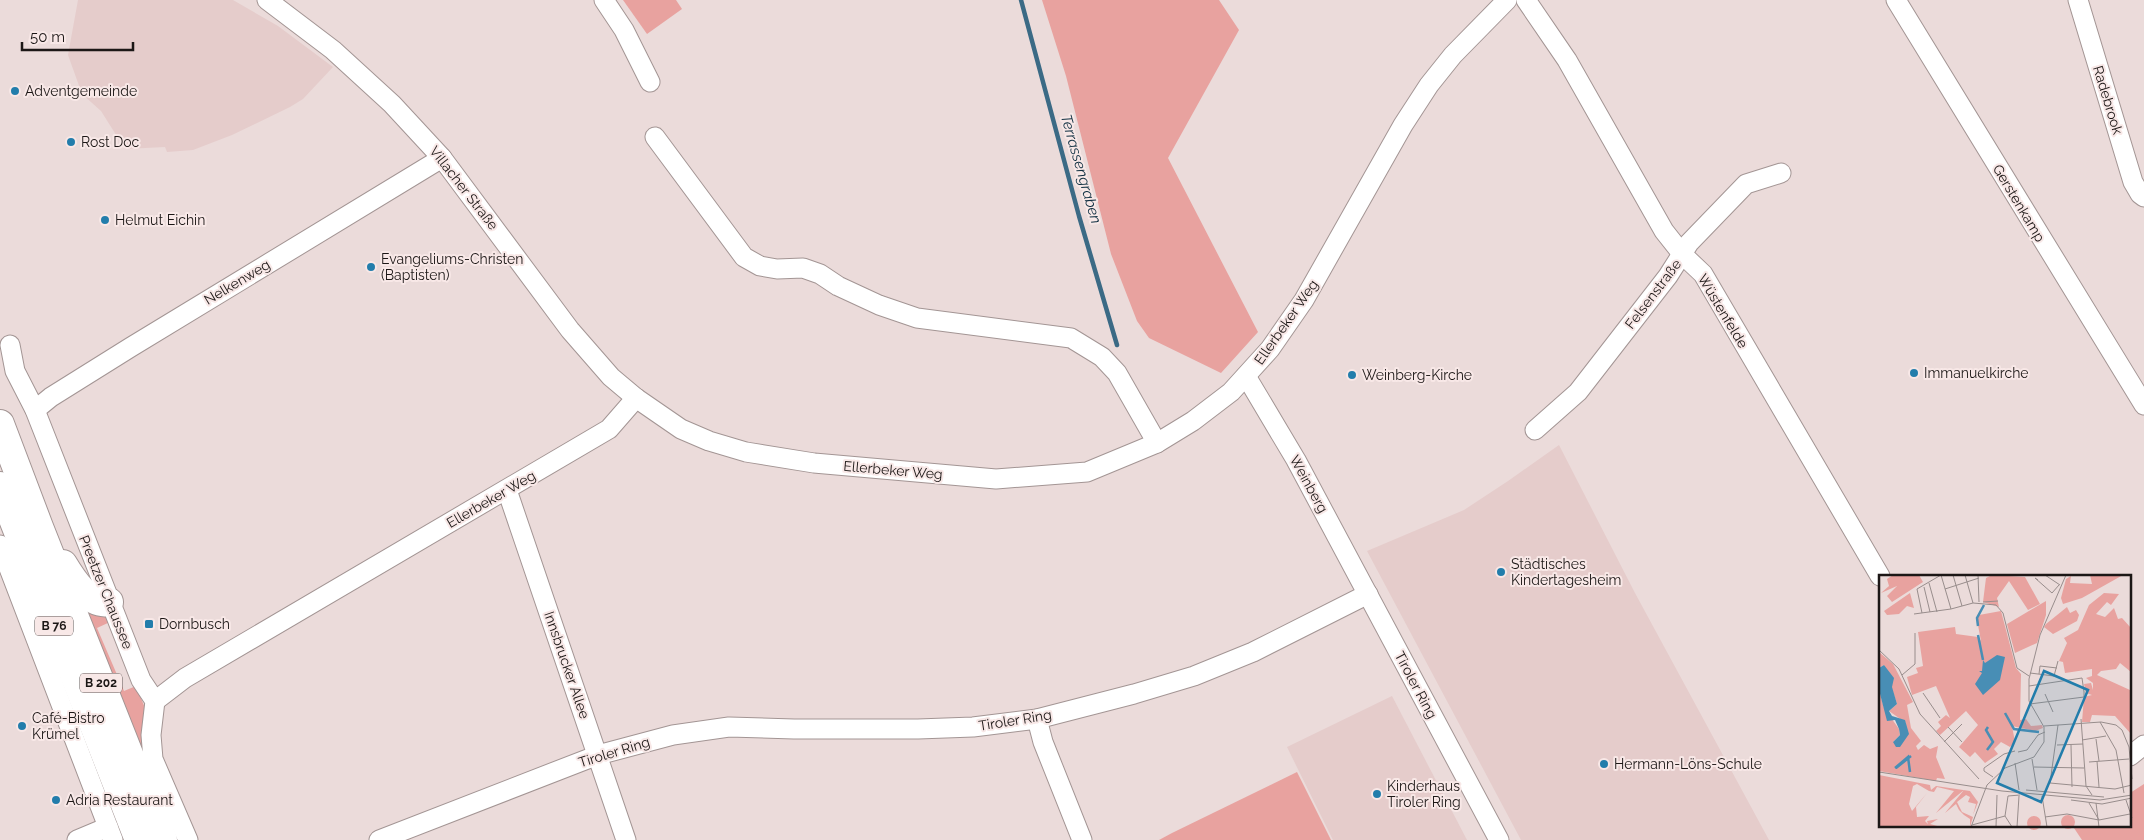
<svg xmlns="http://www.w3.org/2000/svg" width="2144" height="840" font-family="Raleway,sans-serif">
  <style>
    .built { fill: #e5cccb }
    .green { fill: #e8a29f }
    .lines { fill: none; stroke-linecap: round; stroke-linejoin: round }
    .stream { stroke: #3b6a85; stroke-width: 4.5 }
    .minor-casing { stroke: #a39594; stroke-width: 21 }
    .highway-casing { stroke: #a39594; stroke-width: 30 }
    .minor { stroke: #fff; stroke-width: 19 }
    .highway { stroke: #fff; stroke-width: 28 }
    .poi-dot { fill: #227dab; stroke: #f8e8e7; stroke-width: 2 }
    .labels { text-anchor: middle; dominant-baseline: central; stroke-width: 4; stroke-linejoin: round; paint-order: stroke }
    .shield { fill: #f8e8e7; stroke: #5e5655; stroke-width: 1 }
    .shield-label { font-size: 12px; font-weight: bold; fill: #1c1716 }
    .poi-label { font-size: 14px; fill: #1c1716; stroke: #f8e8e7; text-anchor: start }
    .street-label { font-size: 14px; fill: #1c1716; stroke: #f8e8e7 }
    .water-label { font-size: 15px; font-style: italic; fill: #0f2f41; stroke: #f8e8e7 }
    .inset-river { fill: none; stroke: #488eb5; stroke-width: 2.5 }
    .inset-road { fill: none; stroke: #988d8c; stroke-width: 1 }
    .view { fill: #227dab; fill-opacity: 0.15; stroke: #227dab; stroke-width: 2.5 }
    .inset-edge { fill: none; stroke: #1c1716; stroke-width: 2.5 }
  </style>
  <rect width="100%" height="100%" fill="#ebdbda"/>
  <!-- built -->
  <g class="built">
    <polygon points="78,0 233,0 278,26 333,67 303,99 290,107 232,135 193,150 167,152 165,147 125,149 101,111 82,94 68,55"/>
    <polygon points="1559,445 1635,593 1769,840 1521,840 1367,551 1464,510 1508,481"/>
    <polygon points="1392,696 1467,840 1333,840 1287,747"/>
  </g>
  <!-- green -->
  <g class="green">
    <polygon points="623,0 676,0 682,9 647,34"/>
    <polygon points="1042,0 1219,0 1239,30 1168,158 1258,332 1221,373 1149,338 1137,321 1111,254 1066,76"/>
    <polygon points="79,593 107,616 110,622 97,628 124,691 136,686 145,708 147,766"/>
    <polygon points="1297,772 1331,840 1159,840 1172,833"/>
    <polygon points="2144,784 2144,840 2082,840 2074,828 2076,826 2130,826 2130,793"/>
  </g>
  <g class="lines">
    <!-- stream -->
    <polyline class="stream" points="1021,0 1079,216 1117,345"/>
    <defs>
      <g id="minor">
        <polyline points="267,0 333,50 392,104 442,158 570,330 611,377 636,398 681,429 709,441 746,452 814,463 996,479 1087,472 1157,443 1193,421 1231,392 1270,349 1304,300 1403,125 1429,85 1453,55 1507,0"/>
        <polyline points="604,0 624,30 650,82"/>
        <polyline points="1526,0 1567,60 1664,231 1683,255 1703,274 1880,576"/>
        <polyline points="1896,0 2144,405"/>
        <polyline points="2078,0 2133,182 2140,194 2144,197"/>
        <polyline points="655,137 744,257 760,266 777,269 803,268 820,274 838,286 879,305 917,318 1071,338 1102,357 1117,373 1157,443"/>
        <polyline points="10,345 15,371 35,410 141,680 155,701 151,735 153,759 188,840"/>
        <polyline points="1246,376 1296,460 1499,840"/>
        <polyline points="35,410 51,397 131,347 442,158"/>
        <polyline points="1535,430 1578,392 1668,276 1689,243 1746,184 1781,173"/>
        <polyline points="507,490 626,840"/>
        <polyline points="0,545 113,840"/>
        <polyline points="155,701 185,678 609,429 636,398"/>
        <polyline points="1037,719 1043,742 1082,840"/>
        <polyline points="2130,756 2144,745"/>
        <polyline points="77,840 108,827"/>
        <polyline points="379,840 598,755 673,735 729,727 794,729 918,729 973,727 1037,719 1134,694 1194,676 1253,652 1368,594"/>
      </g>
      <g id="highway">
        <polyline points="0,424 39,527 163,840"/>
        <polyline points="0,486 139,840"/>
        <path d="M 63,564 C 72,579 89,606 109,602"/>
      </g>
    </defs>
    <!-- minor casing -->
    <use href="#minor" class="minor-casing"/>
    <!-- highway casing -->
    <use href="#highway" class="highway-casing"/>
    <!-- minor -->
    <use href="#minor" class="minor"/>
    <!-- highway -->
    <use href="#highway" class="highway"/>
  </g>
  <!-- markers -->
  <g class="poi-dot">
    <circle cx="15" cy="91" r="5"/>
    <circle cx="71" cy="142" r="5"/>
    <circle cx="105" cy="220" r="5"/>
    <circle cx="371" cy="267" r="5"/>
    <circle cx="1914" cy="373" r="5"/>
    <circle cx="1352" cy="375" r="5"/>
    <circle cx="1501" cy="572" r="5"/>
    <rect x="144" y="619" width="10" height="10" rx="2.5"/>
    <circle cx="22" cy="726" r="5"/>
    <circle cx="1604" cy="764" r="5"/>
    <circle cx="1377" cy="794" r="5"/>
    <circle cx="56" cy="800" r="5"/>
  </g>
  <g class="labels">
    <!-- shield labels -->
    <g class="shield">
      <rect x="35" y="616.5" width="38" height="19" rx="4"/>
      <rect x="80" y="673.5" width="42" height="19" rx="4"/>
    </g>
    <g class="shield-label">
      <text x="54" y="626">B 76</text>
      <text x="101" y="683">B 202</text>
    </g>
    <!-- poi labels -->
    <g class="poi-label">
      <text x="25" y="91">Adventgemeinde</text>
      <text x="81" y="142">Rost Doc</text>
      <text x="115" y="220">Helmut Eichin</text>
      <text x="381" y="259">Evangeliums-Christen<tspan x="381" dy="16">(Baptisten)</tspan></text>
      <text x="1924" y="373">Immanuelkirche</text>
      <text x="1362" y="375">Weinberg-Kirche</text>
      <text x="1511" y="564">Städtisches<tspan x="1511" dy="16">Kindertagesheim</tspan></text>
      <text x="159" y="624">Dornbusch</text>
      <text x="32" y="718">Café-Bistro<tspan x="32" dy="16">Krümel</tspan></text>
      <text x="1614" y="764">Hermann-Löns-Schule</text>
      <text x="1387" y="786">Kinderhaus<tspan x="1387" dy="16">Tiroler Ring</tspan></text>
      <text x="66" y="800">Adria Restaurant</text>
    </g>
    <!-- street labels -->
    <g class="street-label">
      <text transform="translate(2108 100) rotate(73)">Radebrook</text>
      <text transform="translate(464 188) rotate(52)">Villacher Straße</text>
      <text transform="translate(2019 203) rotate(59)">Gerstenkamp</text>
      <text transform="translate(237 282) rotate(-31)">Nelkenweg</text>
      <text transform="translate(1653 294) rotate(-53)">Felsenstraße</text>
      <text transform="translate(1723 311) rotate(59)">Wüstenfelde</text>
      <text transform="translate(1286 322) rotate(-55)">Ellerbeker Weg</text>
      <text transform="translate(893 470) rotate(5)">Ellerbeker Weg</text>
      <text transform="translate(1309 484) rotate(61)">Weinberg</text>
      <text transform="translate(491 499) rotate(-30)">Ellerbeker Weg</text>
      <text transform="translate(106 592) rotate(68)">Preetzer Chaussee</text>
      <text transform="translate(567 665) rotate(71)">Innsbrucker Allee</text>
      <text transform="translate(1416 685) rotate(62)">Tiroler Ring</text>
      <text transform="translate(1015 720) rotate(-9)">Tiroler Ring</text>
      <text transform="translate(614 752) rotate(-17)">Tiroler Ring</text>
    </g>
    <!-- water labels -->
    <g class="water-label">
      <text transform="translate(1081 169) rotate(74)">Terrassengraben</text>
    </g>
  </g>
  <!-- overview -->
  <g transform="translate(1879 575)">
    <rect width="252" height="252" fill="#ebdbda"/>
    <path d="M 14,0 L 40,0 L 44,7 L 13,27 L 8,21 L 18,11 L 2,18 L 10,11 L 8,4 ZM 113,0 L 146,2 L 161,29 L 149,35 L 130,6 L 118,23 L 120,32 L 104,27 L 107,3 ZM 211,0 L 244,0 L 203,23 L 184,29 L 182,23 L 187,4 L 192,1 L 191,8 L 213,9 ZM 31,18 L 35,33 L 28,31 L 20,39 L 8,40 L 5,36 ZM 225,18 L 240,19 L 232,30 L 228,27 L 217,39 L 226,42 L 235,33 L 239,44 L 243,43 L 252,53 L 252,97 L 241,88 L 237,94 L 222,96 L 218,100 L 251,115 L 252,112 L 252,159 L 236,141 L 213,140 L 211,147 L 203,147 L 205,122 L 213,120 L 207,118 L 205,109 L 212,108 L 214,115 L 214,108 L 207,103 L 213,101 L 213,94 L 186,98 L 184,87 L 180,86 L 188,68 L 185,63 L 199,55 L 210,30 ZM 167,26 L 167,40 L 158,68 L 136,78 L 128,49 ZM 188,32 L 191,38 L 197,35 L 200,40 L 198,46 L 174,59 L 165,52 L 167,49 ZM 122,36 L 137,93 L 142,99 L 141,145 L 147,144 L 152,151 L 163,150 L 164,153 L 156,156 L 133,151 L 136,167 L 131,172 L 122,167 L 115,174 L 119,179 L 106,188 L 96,177 L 91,182 L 80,172 L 99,150 L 87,136 L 61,160 L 57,156 L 62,151 L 59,147 L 67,140 L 71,143 L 57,111 L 33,120 L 28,102 L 39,98 L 37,93 L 44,91 L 39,57 L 76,52 L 77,59 L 99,62 L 102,66 L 98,45 L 100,40 ZM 0,77 L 14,89 L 34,127 L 28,130 L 32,153 L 42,166 L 37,171 L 39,175 L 45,170 L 51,174 L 59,171 L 57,182 L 66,204 L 58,203 L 57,206 L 0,196 L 0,115 L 5,133 L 20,154 L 21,160 L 14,167 L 27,162 L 27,148 L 10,136 L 18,129 L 5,90 L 0,93 ZM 0,200 L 51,210 L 52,215 L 57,211 L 91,216 L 99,227 L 94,240 L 97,229 L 89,227 L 91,222 L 87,220 L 78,227 L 83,237 L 94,242 L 91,252 L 91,244 L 85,240 L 80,235 L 77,229 L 66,238 L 85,215 L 57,238 L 75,216 L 58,212 L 55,217 L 50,216 L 38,209 L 34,211 L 30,229 L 33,236 L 48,218 L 37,232 L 38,242 L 50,241 L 46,246 L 49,249 L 48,246 L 59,244 L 51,249 L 62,252 L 0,252 ZM182 247a7 7 0 1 1 14 0a7 7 0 1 1-14 0ZM148 248a7 7 0 1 1 14 0a7 7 0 1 1-14 0Z" fill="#e8a29f"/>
    <path d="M 118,80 L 126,82 L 121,105 L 104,120 L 96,109 L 103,98 L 100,96 L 103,96 L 104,85 L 106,88 ZM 5,90 L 15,103 L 13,112 L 18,129 L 10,136 L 13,141 L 26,145 L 30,159 L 21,172 L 17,172 L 14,167 L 21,160 L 20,154 L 16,145 L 8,146 L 0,115 L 0,93 Z" fill="#488eb5"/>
    <path class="inset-river" d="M 99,51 L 98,43 L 105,30M 99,60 L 104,85M 126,138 L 135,154 L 160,157M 108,175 L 114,167 L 107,155 L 109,152M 16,193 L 29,182 L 31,197M 17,193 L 32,181"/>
    <path class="inset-road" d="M 62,0 L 72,34M 74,0 L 83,31M 86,0 L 94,28M 99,0 L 100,27M 166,0 L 181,10M 159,5 L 156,3 L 173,18 L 180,10M 50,8 L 58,37M 45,12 L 51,37M 66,14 L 100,3M 104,27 L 119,26M 43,38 L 38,14 L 62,0M 35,39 L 72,34 L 94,28 L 117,30 L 124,38 L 138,93 L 150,101M 0,75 L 20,94 L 41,139 L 100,204M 151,98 L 175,101 L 179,86M 160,99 L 161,91 L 178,93M 23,100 L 36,89 L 36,58M 150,111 L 203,103 L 205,117 L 205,122 L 151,129M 44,118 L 61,143M 166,119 L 174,137M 202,144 L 207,211 L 213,220M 221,147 L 237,175 L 245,218M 179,150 L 171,208 L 236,214 L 253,210M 165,151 L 222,147 L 237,150 L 243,155 L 250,172 L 253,204M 69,152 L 83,167M 217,164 L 220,186M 203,165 L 227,161M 65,167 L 83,149M 178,170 L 204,169M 192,170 L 193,212M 139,177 L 148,175 L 159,160 L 166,157M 153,184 L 158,215M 218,186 L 220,212M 210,187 L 250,184M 136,188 L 140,215M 155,192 L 205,193M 0,197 L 123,216 L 221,225 L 253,220M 114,202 L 105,196 L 105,193 L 125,179 L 136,176M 108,210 L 126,193 L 155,182 L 165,167 L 165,152 L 150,126 L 150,104 L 161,60 L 187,0M 147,215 L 225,222M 163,221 L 168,252M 192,225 L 223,229 L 253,223M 247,225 L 253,243M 210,228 L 220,245M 217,228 L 220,252M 166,242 L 188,239 L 220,245 L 251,239M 93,250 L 126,241M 92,252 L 108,210M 117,252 L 118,220M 133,252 L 126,241 L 129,221 L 141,220M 138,252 L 140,221"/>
    <path class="view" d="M 165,96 L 209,115 L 162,227 L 118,208 Z"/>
    <rect width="252" height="252" class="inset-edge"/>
  </g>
  <!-- scale -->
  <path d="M22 42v8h111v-8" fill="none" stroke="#1c1716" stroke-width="2.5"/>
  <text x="30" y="42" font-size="15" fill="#1c1716" stroke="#f8e8e7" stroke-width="4" paint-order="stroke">50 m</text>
</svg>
